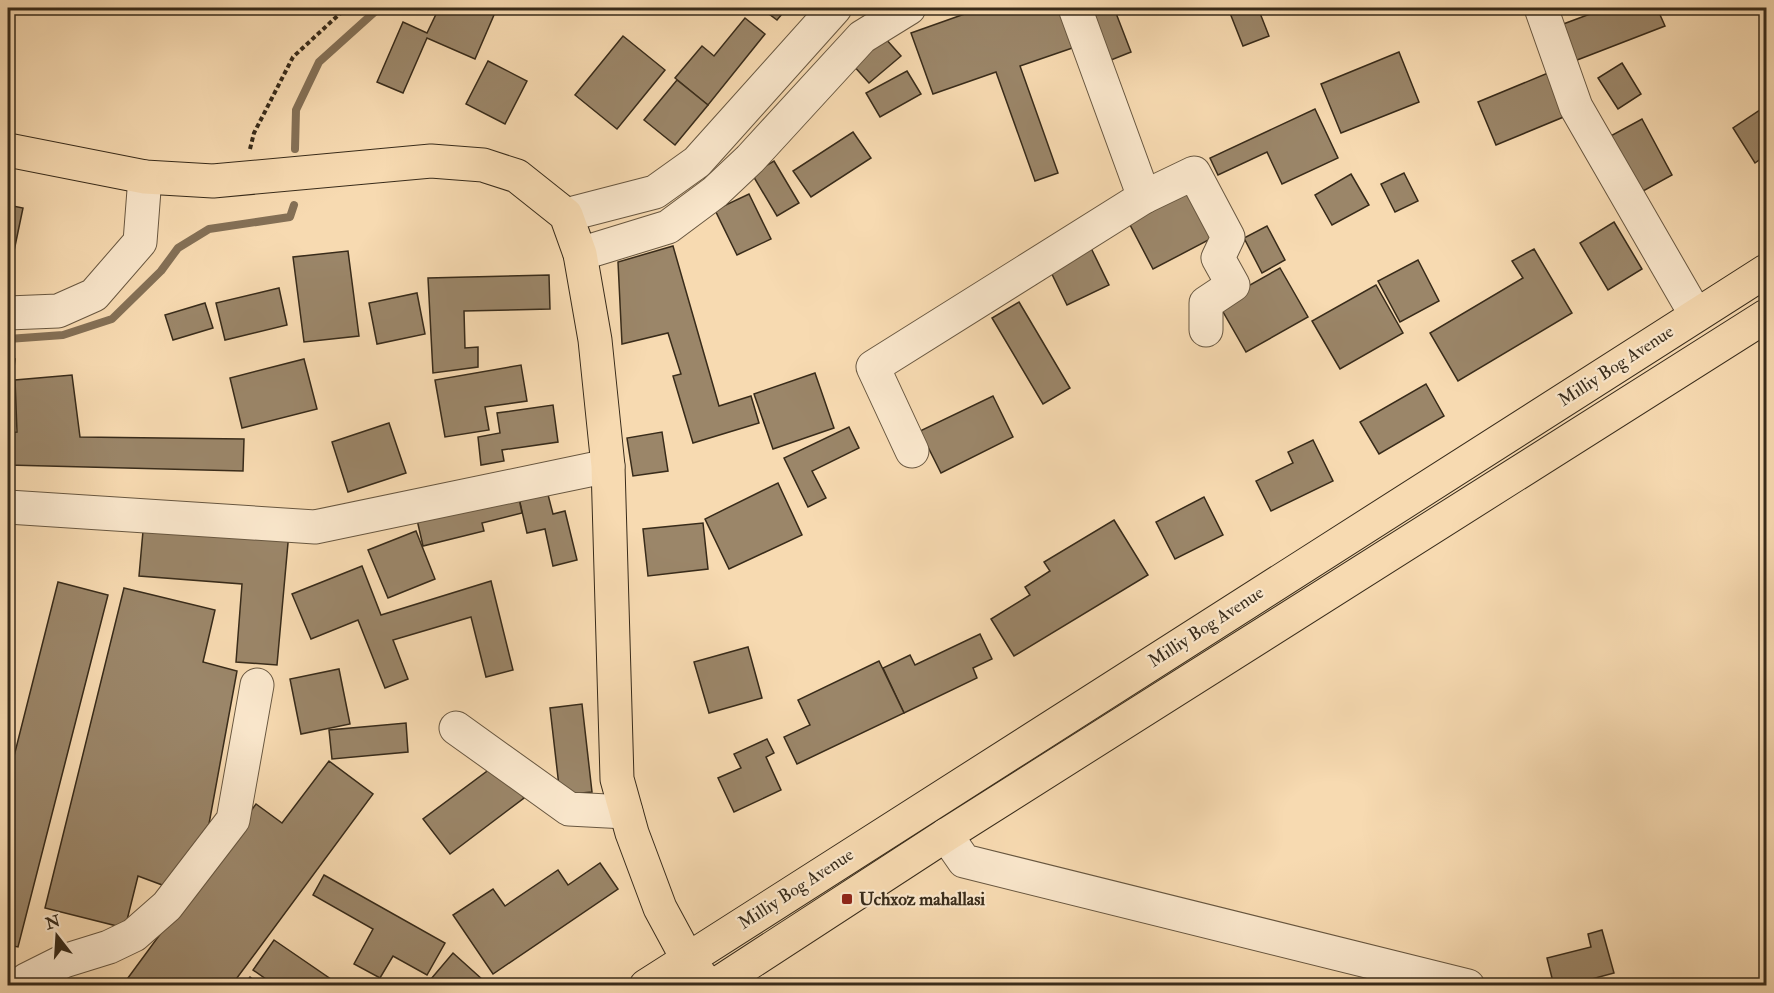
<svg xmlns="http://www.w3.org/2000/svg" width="1774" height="993" font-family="'IM FELL Double Pica',serif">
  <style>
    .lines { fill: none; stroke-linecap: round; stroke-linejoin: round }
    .stream { stroke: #847056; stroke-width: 8 }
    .building { fill: #9b8669; stroke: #382b1a; stroke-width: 1.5 }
    .minor-casing { stroke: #685740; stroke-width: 35 }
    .major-casing { stroke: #382b1a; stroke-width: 35 }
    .path { stroke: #382b1a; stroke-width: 4; stroke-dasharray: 4.5 3; stroke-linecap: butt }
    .minor { stroke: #fae7cc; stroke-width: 33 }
    .major { stroke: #f7dab1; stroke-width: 33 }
    .poi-dot { fill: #8f2418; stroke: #fae7cc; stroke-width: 2 }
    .labels { text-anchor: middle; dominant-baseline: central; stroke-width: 4.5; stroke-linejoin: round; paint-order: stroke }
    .street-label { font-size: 18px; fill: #382b1a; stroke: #fae7cc }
    .poi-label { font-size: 18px; font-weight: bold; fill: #382b1a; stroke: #fae7cc; text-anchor: start }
  </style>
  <rect width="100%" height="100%" fill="#f7dab1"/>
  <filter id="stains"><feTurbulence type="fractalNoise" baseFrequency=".00333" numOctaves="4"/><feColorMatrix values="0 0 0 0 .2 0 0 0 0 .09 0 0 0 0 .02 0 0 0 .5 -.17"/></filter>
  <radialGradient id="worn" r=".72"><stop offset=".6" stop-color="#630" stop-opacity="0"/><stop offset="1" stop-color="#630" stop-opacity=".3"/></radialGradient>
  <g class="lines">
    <!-- stream -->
    <g class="stream">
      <polyline points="295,149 296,110 319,62 379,8"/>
      <polyline points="8,339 63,335 112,319 161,271 178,248 209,229 290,217 294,205"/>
    </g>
  </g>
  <!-- building -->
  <g class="building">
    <polygon points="439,8 497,8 475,59 427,38 403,93 377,82 403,22 427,33"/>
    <polygon points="761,8 787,8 777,20"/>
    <polygon points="972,8 1071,8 1084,44 1020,66 1058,173 1035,181 996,72 933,94 911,33 973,11"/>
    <polygon points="1091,8 1114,8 1131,52 1111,60"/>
    <polygon points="1228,8 1258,8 1269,36 1243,46"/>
    <polygon points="1606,8 1657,8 1665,26 1572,62 1558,26"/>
    <polygon points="745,18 765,34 708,105 675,78 702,46 714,56"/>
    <polygon points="623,36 665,70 617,129 575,95"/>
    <polygon points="885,38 901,56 869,83 853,65"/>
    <polygon points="1399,52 1419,102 1341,133 1321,84"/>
    <polygon points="488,61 527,81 505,124 466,104"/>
    <polygon points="1622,63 1641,94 1618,109 1598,78"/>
    <polygon points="907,71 921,94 880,117 866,93"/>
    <polygon points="1548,73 1566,116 1496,145 1478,102"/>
    <polygon points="677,80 708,105 675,145 644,120"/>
    <polygon points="1766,106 1766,155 1755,163 1733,128"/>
    <polygon points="1315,109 1338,158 1282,184 1267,152 1218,175 1210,158"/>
    <polygon points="1642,119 1672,175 1636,195 1605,139"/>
    <polygon points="853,132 871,158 811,197 793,171"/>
    <polygon points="774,161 799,203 777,216 752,174"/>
    <polygon points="1404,173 1418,201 1395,212 1381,184"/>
    <polygon points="1351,174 1369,205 1332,225 1315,195"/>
    <polygon points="1193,185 1218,235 1153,269 1127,219"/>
    <polygon points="749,194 771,239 737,255 715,210"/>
    <polygon points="8,205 23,208 14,251 8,249"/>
    <polygon points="1614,222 1642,269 1608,290 1580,243"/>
    <polygon points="1267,226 1285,260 1262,273 1244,238"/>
    <polygon points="673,246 719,406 751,396 759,423 693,443 673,376 681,374 668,333 622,344 618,262"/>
    <polygon points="1090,246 1109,285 1067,305 1048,266"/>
    <polygon points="1534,249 1572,313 1458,381 1430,333 1523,278 1512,261"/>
    <polygon points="348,251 359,336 304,342 293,257"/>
    <polygon points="1418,260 1439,301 1400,322 1378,281"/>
    <polygon points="1280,268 1308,317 1246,352 1218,303"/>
    <polygon points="549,275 550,309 464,311 465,348 478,347 478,367 433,373 428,278"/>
    <polygon points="1376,285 1403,333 1340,369 1312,321"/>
    <polygon points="279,288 287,325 225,340 216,303"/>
    <polygon points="417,293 425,334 377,344 369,303"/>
    <polygon points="1019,302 1070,388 1043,404 992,318"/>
    <polygon points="205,303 213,328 173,340 165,315"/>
    <polygon points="8,358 15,359 10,402 8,402"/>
    <polygon points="304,359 317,409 242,428 230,378"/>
    <polygon points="521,365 527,401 485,407 489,430 445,437 435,380"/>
    <polygon points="815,373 834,428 773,449 754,394"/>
    <polygon points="72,375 80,437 244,439 243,471 8,465 8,433 17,432 15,380"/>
    <polygon points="1426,384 1444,416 1379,454 1360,422"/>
    <polygon points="993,396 1013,437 941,473 920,431"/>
    <polygon points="553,405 558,442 502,450 504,461 481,465 478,437 500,433 497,413"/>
    <polygon points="389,423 406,473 348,492 332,442"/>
    <polygon points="849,427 859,448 812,471 826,498 808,507 784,458"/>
    <polygon points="662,432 668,471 633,476 627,438"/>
    <polygon points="1313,440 1333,481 1271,511 1256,481 1293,463 1288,452"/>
    <polygon points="778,483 802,535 729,569 705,519"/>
    <polygon points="546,487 553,514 565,511 577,560 553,566 545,529 527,533 518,494"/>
    <polygon points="517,489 522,513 482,523 484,531 423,546 415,511"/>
    <polygon points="1204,497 1223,535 1175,559 1156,522"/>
    <polygon points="144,520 289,532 277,665 236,662 242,584 139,576"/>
    <polygon points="1114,520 1148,575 1014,656 991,619 1030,595 1025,587 1050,571 1044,562"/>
    <polygon points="703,523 708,569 648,576 643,529"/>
    <polygon points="416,531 435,579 388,598 368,550"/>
    <polygon points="362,566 381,615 491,581 513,670 486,677 471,617 393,640 408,679 385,688 358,620 311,639 292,594"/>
    <polygon points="58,582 108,595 18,947 8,945 8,780"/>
    <polygon points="124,588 215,610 203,662 237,671 209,824 165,886 138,876 125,928 45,908"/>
    <polygon points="980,634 992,659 973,668 977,678 904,713 883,668 910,655 915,665"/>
    <polygon points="748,647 762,698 709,713 694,662"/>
    <polygon points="879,661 904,713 797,764 784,737 810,725 798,700"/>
    <polygon points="339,669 350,724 301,734 290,679"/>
    <polygon points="582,704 592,792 560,795 550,708"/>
    <polygon points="406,723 408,752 332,759 329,730"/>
    <polygon points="767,739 774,753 766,757 781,790 734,812 718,778 741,768 734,754"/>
    <polygon points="329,761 373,794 231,986 122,986 256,804 282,823"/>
    <polygon points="498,763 524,798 450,854 423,819"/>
    <polygon points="600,863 618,889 493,974 453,915 493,889 505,906 558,870 568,885"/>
    <polygon points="324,875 445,943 427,975 393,956 380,978 354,964 373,929 313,895"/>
    <polygon points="1602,930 1614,973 1566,986 1554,986 1547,958 1591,947 1588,934"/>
    <polygon points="274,940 341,986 276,986 253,970"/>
    <polygon points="453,953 483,980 478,986 425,986"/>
    <polygon points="250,977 261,986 243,986"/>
  </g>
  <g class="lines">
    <defs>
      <g id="minor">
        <polyline points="1075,8 1144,197"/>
        <polyline points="1541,8 1576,107 1696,315"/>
        <polyline points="566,215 655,192 697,162 835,8"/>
        <polyline points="580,254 668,227 715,192 750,159 862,37 909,8"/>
        <polyline points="8,313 58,311 94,295 140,242 145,177"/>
        <polyline points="912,451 873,367 1144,197 1194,173 1228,237 1218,258 1233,285 1206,303 1206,330"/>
        <polyline points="8,507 315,527 608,466"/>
        <polyline points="456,728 569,809 626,812"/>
        <polyline points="946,835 964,861 1468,986"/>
        <polyline points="22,986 26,980 64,961 109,947 134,935 167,906 233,820 257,685"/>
      </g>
      <g id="major">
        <polyline points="8,150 145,177 213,181 431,161 483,165 517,176 566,215 580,254 595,340 608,466 617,779 632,833 660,908 687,958 708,986"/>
        <polyline points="646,986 1766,271"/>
        <polyline points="714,986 946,835 1766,316"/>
      </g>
    </defs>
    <!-- minor casing -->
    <use href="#minor" class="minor-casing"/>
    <!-- major casing -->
    <use href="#major" class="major-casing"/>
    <!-- path -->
    <polyline class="path" points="250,149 254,133 293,57 346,8"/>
    <!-- minor -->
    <use href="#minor" class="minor"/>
    <!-- major -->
    <use href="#major" class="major"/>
  </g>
  <!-- markers -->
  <rect class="poi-dot" x="841" y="893" width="12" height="12" rx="3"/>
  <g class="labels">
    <!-- street labels -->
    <g class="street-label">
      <text transform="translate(1616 366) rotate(-33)">Milliy Bog Avenue</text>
      <text transform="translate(1206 627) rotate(-33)">Milliy Bog Avenue</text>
      <text transform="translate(796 889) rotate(-33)">Milliy Bog Avenue</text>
    </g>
    <!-- poi labels -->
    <g class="poi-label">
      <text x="859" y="899">Uchxoz mahallasi</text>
    </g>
  </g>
  <!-- margin -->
  <rect width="1774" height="993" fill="none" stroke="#f7dab1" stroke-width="30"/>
  <rect x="9" y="9" width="1756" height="975" fill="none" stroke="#382b1a" stroke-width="3"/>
  <rect x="15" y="15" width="1744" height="963" fill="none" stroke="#382b1a" stroke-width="1.5"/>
  <!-- north arrow -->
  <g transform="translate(57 936) rotate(343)" stroke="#fae7cc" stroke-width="4.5" paint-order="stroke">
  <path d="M0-4.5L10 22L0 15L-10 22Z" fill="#382b1a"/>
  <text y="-9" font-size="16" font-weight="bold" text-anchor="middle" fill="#382b1a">N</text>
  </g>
  <rect width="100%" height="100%" filter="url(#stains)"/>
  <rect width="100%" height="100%" fill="url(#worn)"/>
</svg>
